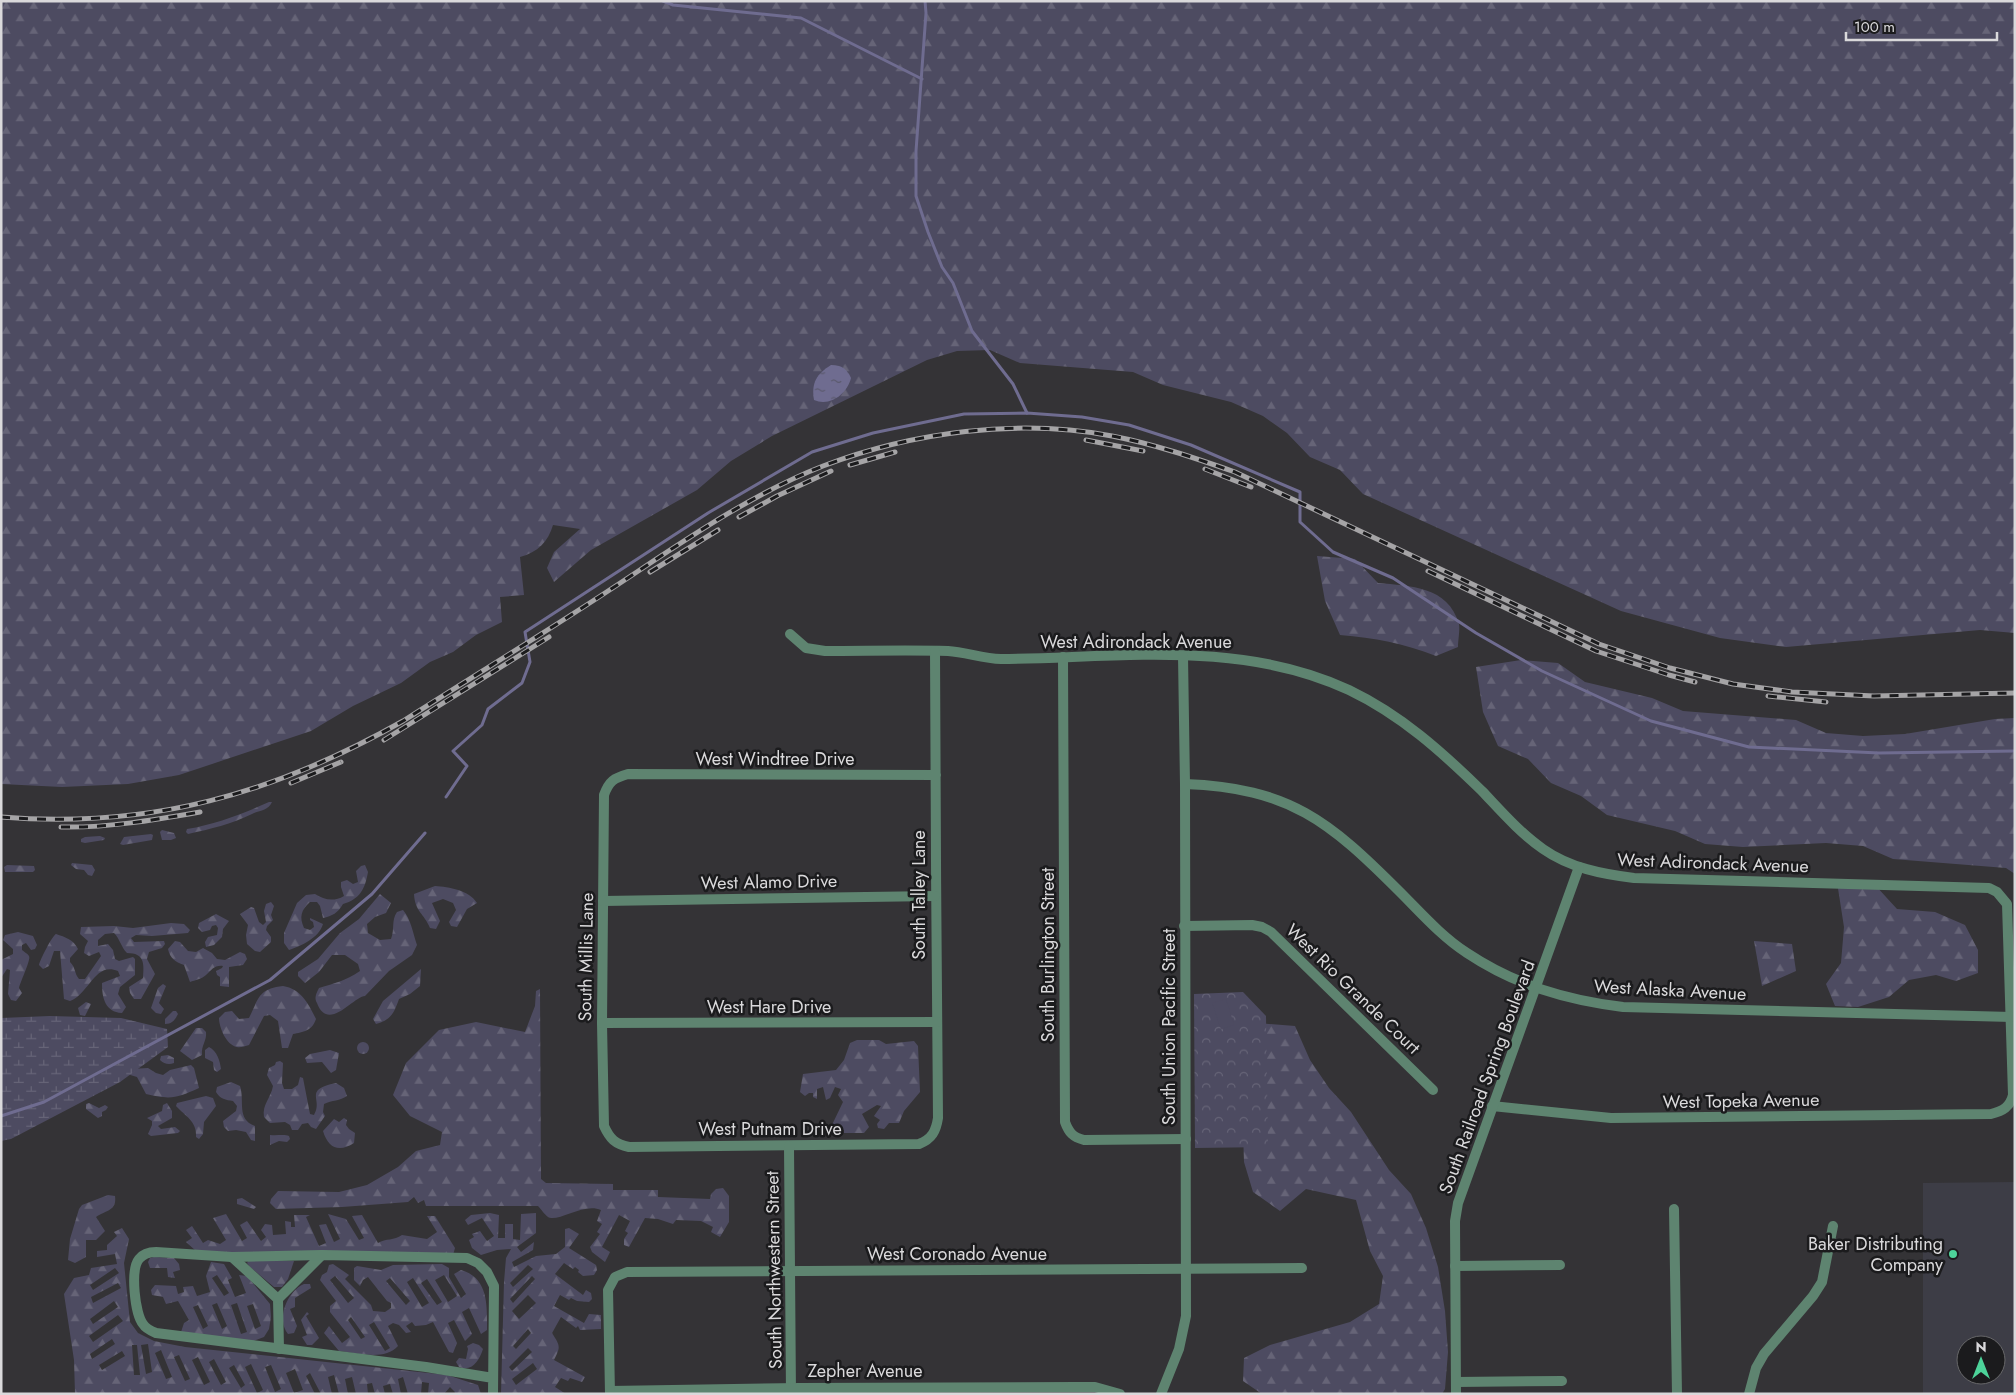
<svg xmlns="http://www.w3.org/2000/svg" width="2016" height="1395" font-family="Jost,sans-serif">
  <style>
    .built { fill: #3d3d46; fill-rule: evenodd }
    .forest { fill: url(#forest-firs); fill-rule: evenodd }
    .wetland { fill: url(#wetland-marsh) }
    .park { fill: url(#park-crowns) }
    .pitch { fill: #4d4b61 }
    .water { fill: url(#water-ripples) }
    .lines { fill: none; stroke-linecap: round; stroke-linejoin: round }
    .stream { stroke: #6f6c90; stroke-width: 3 }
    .minor { stroke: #5e8470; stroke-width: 10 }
    .rail-casing { stroke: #a5a4a6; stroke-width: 5 }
    .rail { stroke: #1b1b1d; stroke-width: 3; stroke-dasharray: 9; stroke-linecap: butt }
    .poi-dot { fill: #4dd39a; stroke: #1b1b1d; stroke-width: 2 }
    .labels { text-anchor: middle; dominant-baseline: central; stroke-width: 5; stroke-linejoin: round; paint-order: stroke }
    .street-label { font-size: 18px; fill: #dad9db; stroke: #1b1b1d }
    .poi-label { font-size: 18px; fill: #dad9db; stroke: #1b1b1d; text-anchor: end }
  </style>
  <defs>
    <pattern id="forest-firs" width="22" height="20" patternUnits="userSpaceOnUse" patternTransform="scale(1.25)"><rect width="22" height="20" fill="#4d4b61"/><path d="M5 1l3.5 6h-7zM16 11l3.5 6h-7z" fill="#666477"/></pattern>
    <pattern id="wetland-marsh" width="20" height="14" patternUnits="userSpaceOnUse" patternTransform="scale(1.25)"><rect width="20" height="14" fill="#4d4b61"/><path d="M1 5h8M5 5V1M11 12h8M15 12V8" fill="none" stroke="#666477"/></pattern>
    <pattern id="park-crowns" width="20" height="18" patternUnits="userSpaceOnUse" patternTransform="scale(1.25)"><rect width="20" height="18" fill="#4d4b61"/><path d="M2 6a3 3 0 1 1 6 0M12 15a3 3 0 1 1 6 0" fill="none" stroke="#666477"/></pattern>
    <pattern id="water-ripples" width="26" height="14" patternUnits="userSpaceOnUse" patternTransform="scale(1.25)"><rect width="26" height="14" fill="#6f6c90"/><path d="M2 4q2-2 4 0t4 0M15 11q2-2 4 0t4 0" fill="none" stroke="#5a596d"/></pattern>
  </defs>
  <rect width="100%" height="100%" fill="#343336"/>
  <!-- built -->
  <path class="built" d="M 2015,1182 L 2015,1394 L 1923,1394 L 1923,1183 ZM 1966,1345 L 1996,1345 L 1996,1375 L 1966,1375 Z"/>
  <!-- forest -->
  <g class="forest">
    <path d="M 1,1 L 2015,1 L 2015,633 L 1980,630 L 1786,647 L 1720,638 L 1621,611 L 1363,494 L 1340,470 L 1310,457 L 1287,433 L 1263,416 L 1231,402 L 1163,385 L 1133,372 L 1020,363 L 990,350 L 957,351 L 927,360 L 772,436 L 731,461 L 697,490 L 591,550 L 554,582 L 547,568 L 554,552 L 580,529 L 553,525 C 548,542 538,552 520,557 L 524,595 L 500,597 L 502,622 L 476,635 L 453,652 L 430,662 L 401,683 L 353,706 L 311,731 L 179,775 L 128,784 L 62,787 L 1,784 Z"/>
    <path d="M 1317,556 L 1355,559 L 1378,583 C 1410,586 1448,586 1459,624 C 1460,631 1458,640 1458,647 L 1436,656 C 1403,643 1375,638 1340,635 L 1325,601 Z"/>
    <polygon points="1521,660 1558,663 1585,682 1652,698 1683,711 1796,720 1826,733 1863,736 1905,734 1995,719 2015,718 2015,874 2006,868 1893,859 1863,846 1826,843 1743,847 1705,844 1675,831 1607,815 1581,796 1551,783 1528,759 1498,746 1483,712 1476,667"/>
    <path d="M 269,802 L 272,802 C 268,811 260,810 252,814 C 231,824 211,829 188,834 L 186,832 L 187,829 C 216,824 242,814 269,802 Z"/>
    <polygon points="162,830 174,833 176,838 171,840 162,840 160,832"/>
    <polygon points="151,834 153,835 152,840 123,845 120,844 124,837"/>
    <polygon points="100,836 105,838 104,840 85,843 81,842 81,839 85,837"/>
    <polygon points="72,863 92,865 95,870 92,876 88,875 84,870 76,869 71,865"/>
    <polygon points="7,865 34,866 35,870 33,872 5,872 4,867"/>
    <path d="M 365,865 L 368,872 C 365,889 360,899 343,904 C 338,913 332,916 323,918 L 320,906 L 317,902 L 310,902 C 301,910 299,917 304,928 L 310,930 L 314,927 L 313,922 L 310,920 L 310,918 L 323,924 C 319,938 301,946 289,950 L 284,943 L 284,933 L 297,903 L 306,895 L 315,894 C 324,900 334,902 344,896 L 341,887 L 341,882 L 347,880 L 353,884 L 358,882 L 356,871 L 361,866 Z"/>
    <polygon points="1837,882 1875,885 1897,909 1935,912 1965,925 1978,950 1978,973 1956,981 1936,975 1909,980 1889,997 1858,1007 1835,1006 1826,984 1841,963 1844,927"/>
    <path d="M 435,886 C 449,887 469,890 477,903 L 467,909 L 457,927 L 451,926 L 449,922 L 456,910 L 453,903 L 443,899 L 432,903 L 440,921 L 436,929 L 430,928 C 424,913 415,912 414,894 Z"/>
    <path d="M 380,894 L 391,903 L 386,913 L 375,917 L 367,924 L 368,933 L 380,940 L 391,939 C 395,929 391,921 397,912 L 403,910 C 411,919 413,934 417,945 L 412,955 L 389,971 L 365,996 C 354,996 328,1033 317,1003 C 314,998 316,994 319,988 C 335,983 345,981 360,971 L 358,964 L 345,955 L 332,955 L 319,972 L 305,983 L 298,976 L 298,972 L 318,959 L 340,933 L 359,919 Z"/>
    <polygon points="271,902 274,906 271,915 273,920 267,926 266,930 271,937 271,942 260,952 255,951 247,944 246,935 248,925 240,914 251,907 254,908 259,922 263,925 266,922 264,911 266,904"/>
    <polygon points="216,914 229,921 223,929 222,937 214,945 206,947 205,942 208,937 217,935 218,928 216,925 212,926 210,930 202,932 198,928 199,923"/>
    <path d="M 171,923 L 184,924 L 190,930 L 188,933 L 152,936 L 136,935 L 131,938 L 134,942 L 164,941 L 165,944 L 162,948 L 149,952 L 147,959 L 155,974 L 141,999 L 134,999 L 130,993 L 129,987 L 143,978 C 144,964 145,953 127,953 C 121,947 120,939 114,933 L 105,934 L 98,940 L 98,946 L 108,944 L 113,950 L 115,959 L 119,961 L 133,957 L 135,959 L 135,975 L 120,987 L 118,994 L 126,1007 L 122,1013 C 105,1012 102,998 102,983 L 120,976 L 118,971 C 95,961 89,994 70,1001 L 64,999 L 60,951 L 54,951 L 49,966 L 43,969 L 39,965 C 40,960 52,936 56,934 C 65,937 74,940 78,949 L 70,958 L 70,962 C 76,968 74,973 79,979 L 85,979 L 101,956 L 99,952 L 89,956 L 84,953 L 85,947 L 88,941 L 80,934 L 81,927 L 114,926 L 133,928 Z"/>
    <path d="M 18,932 L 33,936 L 37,945 L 35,949 L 31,950 L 26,943 L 22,945 L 22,950 C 24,952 27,953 29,956 C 31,960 21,980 19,988 L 22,993 L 16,1001 L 11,1000 L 8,994 L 10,970 L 7,969 L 1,978 L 1,960 L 13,954 L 13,949 L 3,940 L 5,935 Z"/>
    <path d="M 175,941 L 180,942 L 188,951 L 196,952 L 203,948 L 212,953 L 217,959 L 225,960 L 240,952 L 245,954 L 247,959 L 243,965 L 229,967 L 229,987 L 220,986 L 220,977 L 217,975 L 216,971 L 222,968 L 223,966 C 214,965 212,970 206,975 C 202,979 195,980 190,982 L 184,965 C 175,962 170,958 168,949 Z"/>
    <polygon points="1754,941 1792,944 1796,971 1762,986"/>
    <path d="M 421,969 L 420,986 L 410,994 L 399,999 C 394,1013 391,1020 376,1024 L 373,1019 L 383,1001 Z"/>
    <polygon points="163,984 166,986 159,1003 164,1009 161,1014 156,1013 151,1008 158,988"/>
    <path d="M 283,986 C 301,989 308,1003 316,1019 C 312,1031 303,1032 293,1034 L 288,1048 L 282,1048 L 278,1021 L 270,1015 L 264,1016 L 249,1045 C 245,1046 240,1048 237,1047 C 226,1045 219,1027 219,1018 L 225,1012 L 232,1011 L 239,1019 L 249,1018 C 259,998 258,989 283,986 Z"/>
    <path d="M 540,989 L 541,1179 L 546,1183 L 613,1184 L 613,1190 L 658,1190 L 658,1197 L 710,1199 L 711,1194 L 716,1189 L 723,1188 L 729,1196 L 729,1222 L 720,1237 L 711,1232 L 713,1227 L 701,1221 L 676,1220 L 673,1224 L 658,1219 L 645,1218 L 629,1247 L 624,1245 L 624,1239 L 628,1233 L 625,1231 L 630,1221 L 619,1215 L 602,1247 L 610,1252 L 605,1262 L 592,1252 L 590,1247 L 600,1234 L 597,1232 L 602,1224 L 597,1221 L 601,1210 C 584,1202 557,1223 548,1217 C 545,1215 541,1209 538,1206 L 426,1206 L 424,1200 L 418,1203 L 414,1197 L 408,1202 L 342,1207 L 276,1209 L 270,1203 L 271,1199 L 278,1191 L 339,1192 L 367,1185 L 398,1167 L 416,1151 L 440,1145 L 442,1132 L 410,1116 L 393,1095 L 406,1063 L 439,1030 L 476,1022 L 525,1032 L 535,1006 L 536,991 Z"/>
    <polygon points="86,1002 91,1004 85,1016 80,1015 78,1008"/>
    <path d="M 173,1011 L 176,1011 L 178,1014 C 175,1020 172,1024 165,1024 L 165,1019 Z"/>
    <polygon points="1257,1023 1295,1026 1310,1060 1329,1088 1351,1112 1389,1170 1411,1194 1426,1228 1438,1267 1445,1311 1448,1352 1445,1389 1442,1394 1262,1394 1243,1381 1244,1358 1270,1345 1350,1322 1379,1304 1383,1276 1370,1251 1356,1200 1306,1189 1280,1211 1253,1192 1244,1162 1243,1130"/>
    <path d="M 196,1028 L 202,1028 L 206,1032 C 207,1041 201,1045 202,1055 L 192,1060 L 180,1051 Z"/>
    <polygon points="857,1040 879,1040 886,1044 914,1041 918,1046 920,1092 904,1111 899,1123 889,1123 884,1129 878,1128 877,1124 880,1120 874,1116 881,1106 877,1105 862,1114 869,1127 864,1133 844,1133 844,1130 839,1130 832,1134 830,1132 831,1127 843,1102 838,1095 841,1089 835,1087 830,1098 826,1100 823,1087 817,1089 817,1099 813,1097 813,1093 809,1093 805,1096 800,1092 803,1074 836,1070 844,1060 850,1043"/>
    <circle cx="363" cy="1048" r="6"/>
    <path d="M 209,1047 C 217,1051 220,1061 221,1069 L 217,1072 L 214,1070 L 213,1062 L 205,1058 L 205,1050 Z"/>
    <polygon points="330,1050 339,1053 336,1070 331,1073 322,1062 307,1063 305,1058 310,1054"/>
    <path d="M 168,1055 L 174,1058 L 174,1063 C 169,1065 164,1064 160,1060 L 161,1056 Z"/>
    <path d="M 280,1061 L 283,1063 L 282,1083 L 284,1089 L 292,1089 L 298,1085 L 300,1077 L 303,1078 L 310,1114 L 314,1115 C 324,1099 302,1090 336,1083 L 344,1088 L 347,1096 C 340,1101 332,1100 324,1104 L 323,1112 L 325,1116 L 316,1129 L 311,1127 L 308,1123 L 302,1124 L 298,1130 L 292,1130 L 290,1125 L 285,1122 L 270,1123 L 264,1117 C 262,1104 271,1098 273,1086 L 267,1075 L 269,1068 L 275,1065 L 276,1062 Z"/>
    <path d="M 191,1065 L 194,1068 L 199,1088 C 177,1098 171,1100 146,1094 L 137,1077 L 127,1074 L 131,1069 L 148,1068 L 156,1073 L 163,1075 L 170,1070 Z"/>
    <path d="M 231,1082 L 240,1086 C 245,1101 236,1119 255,1126 L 255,1141 L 251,1140 L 246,1132 L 236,1130 L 228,1131 L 224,1127 L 223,1121 L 236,1111 L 237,1106 L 233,1101 C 226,1100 220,1099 216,1092 L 217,1087 Z"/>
    <path d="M 206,1096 L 213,1098 L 216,1106 L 204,1122 L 203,1134 L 199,1139 L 196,1137 C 197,1121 185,1116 176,1106 L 177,1103 Z"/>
    <polygon points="89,1103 99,1108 105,1105 108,1107 106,1110 102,1112 102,1116 98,1118 86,1109 86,1104"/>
    <polygon points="167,1103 172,1111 172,1118 158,1126 161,1129 175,1127 180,1131 178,1133 151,1136 148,1134 152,1125 152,1121 147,1118 162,1111 163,1105"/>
    <path d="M 344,1118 L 347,1120 L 346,1125 L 349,1129 L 355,1133 L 354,1143 C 339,1153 328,1148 323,1131 L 334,1119 L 339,1122 Z"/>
    <path d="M 270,1135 C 277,1136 284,1134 289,1136 L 290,1139 L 287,1142 L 279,1141 L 270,1145 Z"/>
    <path d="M 108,1195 L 115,1196 C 117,1211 106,1210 96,1217 L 105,1231 L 96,1240 L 86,1240 L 86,1257 L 75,1263 L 68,1260 L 70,1239 L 79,1209 L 82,1205 Z"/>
    <polygon points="242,1198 256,1207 254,1209 237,1204 237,1199"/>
    <path d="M 490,1213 L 499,1215 L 498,1238 L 505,1238 L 505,1224 L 513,1224 L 513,1239 L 520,1240 L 521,1214 L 536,1213 L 536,1233 L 517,1247 L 521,1252 L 534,1242 L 533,1250 L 512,1262 L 514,1267 L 536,1256 L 556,1254 L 565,1247 L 565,1229 L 569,1228 L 579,1234 L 569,1248 L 596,1265 L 597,1270 L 594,1275 L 583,1276 L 578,1272 L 579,1270 L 575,1267 L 573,1269 L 564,1263 L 555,1274 L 583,1295 L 586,1290 L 591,1293 L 592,1299 L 589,1302 L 577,1301 L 571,1298 L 569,1300 L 560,1295 L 554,1306 L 584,1323 L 589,1314 L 601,1315 L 601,1329 L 580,1330 L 578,1326 L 576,1328 L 561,1317 L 552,1333 C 560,1346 561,1346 554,1360 L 585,1377 L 582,1382 L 570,1378 L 568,1381 L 561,1378 L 555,1387 L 566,1394 L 501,1394 L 504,1282 L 506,1258 L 511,1249 L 497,1250 L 481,1255 L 472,1248 L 469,1240 L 474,1237 L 472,1234 L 480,1231 L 487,1241 L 494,1236 L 482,1218 L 468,1225 L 465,1220 L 471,1215 ZM 528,1265 L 533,1269 L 513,1287 L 510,1283 ZM 532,1276 L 535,1279 L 513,1303 L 510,1299 ZM 528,1295 L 536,1303 L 519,1319 L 512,1311 ZM 528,1329 L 531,1333 L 516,1349 L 513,1346 ZM 528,1348 L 532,1352 L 512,1371 L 509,1367 ZM 533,1363 L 537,1369 L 516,1385 L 512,1379 Z"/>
    <path d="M 226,1214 L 242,1241 L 247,1238 L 240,1225 L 247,1221 L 261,1241 L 266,1237 L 261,1230 L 265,1224 L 272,1225 L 273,1235 L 286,1234 L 285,1221 L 291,1222 L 291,1227 L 295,1227 L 294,1215 L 310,1215 L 306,1217 L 319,1246 L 326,1243 L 319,1225 L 326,1224 L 334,1242 L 340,1239 L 328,1214 L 346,1219 L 359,1240 L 364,1238 L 352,1216 L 362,1215 L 378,1243 C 386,1238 394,1241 402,1235 L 427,1239 L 437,1232 L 427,1216 L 435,1216 L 455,1248 L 453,1255 L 227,1253 L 196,1251 L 186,1242 L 192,1238 L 186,1230 L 192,1226 L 203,1243 L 208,1240 L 220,1244 L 226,1240 L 213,1218 Z"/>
    <path d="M 122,1228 L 129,1239 L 124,1263 L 130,1322 L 138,1333 L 154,1341 L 185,1347 L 447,1375 L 478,1385 L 481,1394 L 454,1394 L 455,1392 L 450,1387 L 444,1394 L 428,1394 L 429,1383 L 422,1382 L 421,1394 L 408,1394 L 403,1377 L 398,1379 L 401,1394 L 393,1394 L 390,1384 L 383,1386 L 385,1394 L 375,1394 L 372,1383 L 367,1384 L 368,1394 L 356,1394 L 352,1377 L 345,1379 L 348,1394 L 339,1394 L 334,1375 L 328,1377 L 332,1394 L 321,1394 L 310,1373 L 306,1376 L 315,1394 L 75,1394 L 74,1360 L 64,1294 L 74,1278 L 89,1275 L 91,1268 L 117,1264 L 115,1254 L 97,1257 L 97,1251 L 107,1250 L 107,1245 L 117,1236 L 114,1232 ZM 115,1268 L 119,1273 L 93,1290 L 90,1285 ZM 118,1283 L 121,1288 L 93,1303 L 91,1297 ZM 114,1301 L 118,1307 L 93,1324 L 90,1319 ZM 118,1315 L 123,1321 L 93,1342 L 89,1336 ZM 112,1339 L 115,1344 L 92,1359 L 90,1354 ZM 148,1344 L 152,1372 L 146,1374 L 141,1345 ZM 132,1345 L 137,1345 L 140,1375 L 134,1375 ZM 161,1350 L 172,1377 L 166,1379 L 155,1353 ZM 122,1351 L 125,1356 L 102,1370 L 99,1365 ZM 179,1355 L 190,1379 L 185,1381 L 174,1357 ZM 198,1357 L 210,1382 L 204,1385 L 192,1360 ZM 214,1359 L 226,1382 L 221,1385 L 209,1362 ZM 251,1364 L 263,1390 L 257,1393 L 245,1367 ZM 234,1365 L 245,1385 L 241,1388 L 229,1368 ZM 271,1365 L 281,1389 L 275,1392 L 265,1367 ZM 295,1369 L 303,1390 L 294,1393 L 286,1373 Z"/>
    <polygon points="154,1257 174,1258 179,1264 180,1270 173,1272 175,1278 168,1277 167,1268 150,1268 148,1262 150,1258"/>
    <polygon points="249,1260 294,1261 288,1279 282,1287 274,1287 250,1267 247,1263"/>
    <path d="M 211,1262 L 224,1264 L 232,1278 L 228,1280 L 235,1297 L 246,1293 L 239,1275 L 247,1276 L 270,1304 L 271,1317 L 269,1329 L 264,1337 L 251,1342 L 181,1332 L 184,1323 L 189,1320 L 178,1301 L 166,1304 L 163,1297 L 152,1295 L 151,1290 L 155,1285 L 176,1286 L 178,1294 L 184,1292 L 183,1287 L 193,1286 L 197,1296 L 210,1292 L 206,1276 ZM 217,1275 L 229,1293 L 224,1296 L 212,1278 ZM 217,1303 L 227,1326 L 222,1329 L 212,1305 ZM 237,1303 L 247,1332 L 241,1334 L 231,1305 ZM 253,1304 L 261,1326 L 255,1329 L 247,1306 ZM 198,1305 L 208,1326 L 203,1329 L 193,1307 Z"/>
    <path d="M 333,1264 L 349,1275 L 345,1279 L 371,1305 L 373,1311 L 385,1312 L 391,1308 L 391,1303 L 387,1301 L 368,1277 L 363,1280 L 360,1286 L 354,1280 L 354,1268 L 357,1266 L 381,1270 L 393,1265 L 442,1264 L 449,1268 L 449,1277 L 461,1298 L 466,1294 L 454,1274 L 461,1270 C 489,1278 487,1306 487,1330 L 481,1334 L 469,1308 L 462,1312 L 472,1334 L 465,1341 L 454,1320 L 448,1323 L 457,1343 L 453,1353 L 449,1352 L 433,1322 L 426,1325 L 415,1326 L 412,1322 L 406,1326 L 411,1332 L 406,1333 L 399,1325 L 393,1323 L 388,1326 L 398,1346 C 385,1361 357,1353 339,1351 L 324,1333 L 329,1326 L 342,1343 L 350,1337 L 330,1312 L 330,1306 L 336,1301 L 320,1280 L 322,1275 L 327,1272 L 329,1265 ZM 444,1275 L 457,1296 L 448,1302 L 435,1280 ZM 335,1276 L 354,1298 L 348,1303 L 330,1280 ZM 390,1278 L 410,1301 L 406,1305 L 386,1281 ZM 413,1278 L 429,1303 L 422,1307 L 407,1282 ZM 427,1279 L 442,1302 L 437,1305 L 421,1283 ZM 351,1317 L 365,1337 L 361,1339 L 348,1320 ZM 374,1322 L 390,1348 L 385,1351 L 369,1325 Z"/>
    <path d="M 304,1284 L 310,1284 L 311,1288 L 295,1298 L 295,1307 L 290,1309 L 297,1326 L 294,1333 L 288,1334 C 276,1319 287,1291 304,1284 Z"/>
    <polygon points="307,1312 309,1314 306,1316 319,1338 312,1345 307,1345 302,1337 307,1335 301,1320"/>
    <path d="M 473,1343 L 479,1345 L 483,1349 C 479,1361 472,1372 459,1367 L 456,1362 L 459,1358 L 466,1359 L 468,1349 L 467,1346 Z"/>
  </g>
  <!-- wetland -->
  <polygon class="wetland" points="50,1016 121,1018 167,1029 168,1047 120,1082 11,1139 1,1141 1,1018"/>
  <!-- park -->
  <polygon class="park" points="1243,992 1266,1016 1268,1147 1195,1148 1194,994"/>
  <!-- pitch -->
  <polygon class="pitch" points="1226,999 1234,1025 1221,1029 1212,1003"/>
  <!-- water -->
  <path class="water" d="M 831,365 C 842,365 847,369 851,378 C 847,394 830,407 814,400 C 811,382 817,374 831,365 Z"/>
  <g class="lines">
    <!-- stream -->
    <g class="stream">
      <polyline points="663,1 673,5 801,18 922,79"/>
      <polyline points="925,1 926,13 916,151 916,196 928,232 942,267 953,283 972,331 1013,384 1027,413"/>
      <polyline points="446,797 467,766 453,751 482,725 488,709 522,683 530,662 525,632 708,513 812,452 873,433 964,414 1027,413 1082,417 1129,425 1191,445 1300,492 1300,522 1333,552 1393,578 1476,633 1542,671 1651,721 1749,747 1879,753 2015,751"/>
      <polyline points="1,1116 44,1102 270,980 372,894 425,833"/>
    </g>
    <!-- minor -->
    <g class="minor">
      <path d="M 790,634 L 806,648 L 825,651 C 866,651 907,650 948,651 C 966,652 983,659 1001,659 C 1117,658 1240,639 1349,690 C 1401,715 1441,751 1482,791 C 1501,811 1520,833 1543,849 C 1570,868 1602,874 1634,878 L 1989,888 L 1997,892 L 2007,904 L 2013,1095 C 2010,1107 2003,1111 1991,1114 L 1611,1118 L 1492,1106"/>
      <path d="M 935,651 C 936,807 936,962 938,1118 C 936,1131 932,1139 919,1144 L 629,1147 C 615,1144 610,1139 604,1126 L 602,1023 L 604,795 C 609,781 614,778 628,774 L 936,775"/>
      <path d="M 1063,657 L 1065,1122 C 1069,1133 1073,1137 1084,1140 L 1186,1139"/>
      <path d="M 1185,784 C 1290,788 1329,821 1400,892 C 1421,913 1442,937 1467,953 C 1515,985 1566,1000 1623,1007 L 2012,1017"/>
      <polyline points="603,901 935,896"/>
      <polyline points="1184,926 1252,925 1262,927 1271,932 1433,1090"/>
      <polyline points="602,1023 937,1022"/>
      <polyline points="789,1146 791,1394"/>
      <polyline points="1674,1209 1677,1394"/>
      <polyline points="232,1257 278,1299 279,1349"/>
      <polyline points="1455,1266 1560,1265"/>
      <polyline points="278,1299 322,1255"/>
      <polyline points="1456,1382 1562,1381"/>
      <polyline points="610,1391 800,1388 1076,1387 1095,1387 1120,1394"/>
      <path d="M 493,1394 L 494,1286 L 487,1272 L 478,1263 L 467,1258 L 322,1255 L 232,1257 L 156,1252 C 150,1252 143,1254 139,1259 C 130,1270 135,1314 143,1324 C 146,1329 151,1331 156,1333 L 426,1367 L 493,1378"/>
      <polyline points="610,1394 608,1290 615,1277 627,1272 1302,1268"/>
      <polyline points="1161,1394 1179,1349 1186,1316 1185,784 1183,656"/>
      <polyline points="1456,1394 1455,1221 1458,1203 1579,867"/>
      <polyline points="1749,1394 1756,1368 1764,1354 1813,1296 1822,1282 1833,1226"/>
    </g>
    <defs>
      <g id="rail">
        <polyline points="1086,440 1143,451"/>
        <polyline points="850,465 895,452"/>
        <polyline points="1205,469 1251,487"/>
        <polyline points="739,517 777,496 831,471"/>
        <polyline points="1428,571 1596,651 1669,675 1695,682"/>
        <polyline points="650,572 718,530"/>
        <polyline points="1768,696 1826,702"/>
        <polyline points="384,740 549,637"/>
        <polyline points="291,783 341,762"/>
        <path d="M 1,817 C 150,829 274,794 403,721 C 470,678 538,637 605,593 C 674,548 746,496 823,466 C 912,432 1018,418 1112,436 C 1154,444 1195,458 1235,472 L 1599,644 L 1670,668 L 1733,684 L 1792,692 L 1874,696 L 2015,693"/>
        <path d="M 61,827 C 108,828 154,820 200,812"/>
      </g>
    </defs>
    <!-- rail casing -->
    <use href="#rail" class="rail-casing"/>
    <!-- rail -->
    <use href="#rail" class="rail"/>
  </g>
  <!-- markers -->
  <circle class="poi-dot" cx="1953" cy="1254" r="5"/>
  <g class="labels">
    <!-- street labels -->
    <g class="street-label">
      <text x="1136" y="642">West Adirondack Avenue</text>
      <text x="775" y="759">West Windtree Drive</text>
      <text transform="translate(1713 863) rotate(2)">West Adirondack Avenue</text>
      <text transform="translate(769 882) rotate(-1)">West Alamo Drive</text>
      <text transform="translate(919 895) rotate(-90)">South Talley Lane</text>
      <text transform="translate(1048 955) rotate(-90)">South Burlington Street</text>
      <text transform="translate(586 957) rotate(-89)">South Millis Lane</text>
      <text transform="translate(1353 989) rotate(44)">West Rio Grande Court</text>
      <text transform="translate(1670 990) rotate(3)">West Alaska Avenue</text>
      <text x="769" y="1007">West Hare Drive</text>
      <text transform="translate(1169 1027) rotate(-90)">South Union Pacific Street</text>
      <text transform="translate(1487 1077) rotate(-70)">South Railroad Spring Boulevard</text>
      <text transform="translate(1741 1101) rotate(-1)">West Topeka Avenue</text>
      <text x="770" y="1129">West Putnam Drive</text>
      <text x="957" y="1254">West Coronado Avenue</text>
      <text transform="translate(774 1270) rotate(-91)">South Northwestern Street</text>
      <text x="865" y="1371">Zepher Avenue</text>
    </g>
    <!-- poi labels -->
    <g class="poi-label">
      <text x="1943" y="1244">Baker Distributing<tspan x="1943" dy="21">Company</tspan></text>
    </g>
  </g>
  <!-- border -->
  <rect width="2016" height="1395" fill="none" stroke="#dad9db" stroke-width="5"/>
  <!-- north arrow -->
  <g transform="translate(1981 1360)"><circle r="24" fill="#1b1b1d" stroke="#676769"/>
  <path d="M0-4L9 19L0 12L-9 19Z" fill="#4dd39a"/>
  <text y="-8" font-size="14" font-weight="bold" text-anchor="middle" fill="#dad9db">N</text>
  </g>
  <!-- scale -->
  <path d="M1846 32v8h151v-8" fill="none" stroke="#dad9db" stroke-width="2.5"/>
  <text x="1854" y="32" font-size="15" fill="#dad9db" stroke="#1b1b1d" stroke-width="4" paint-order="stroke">100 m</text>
</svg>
